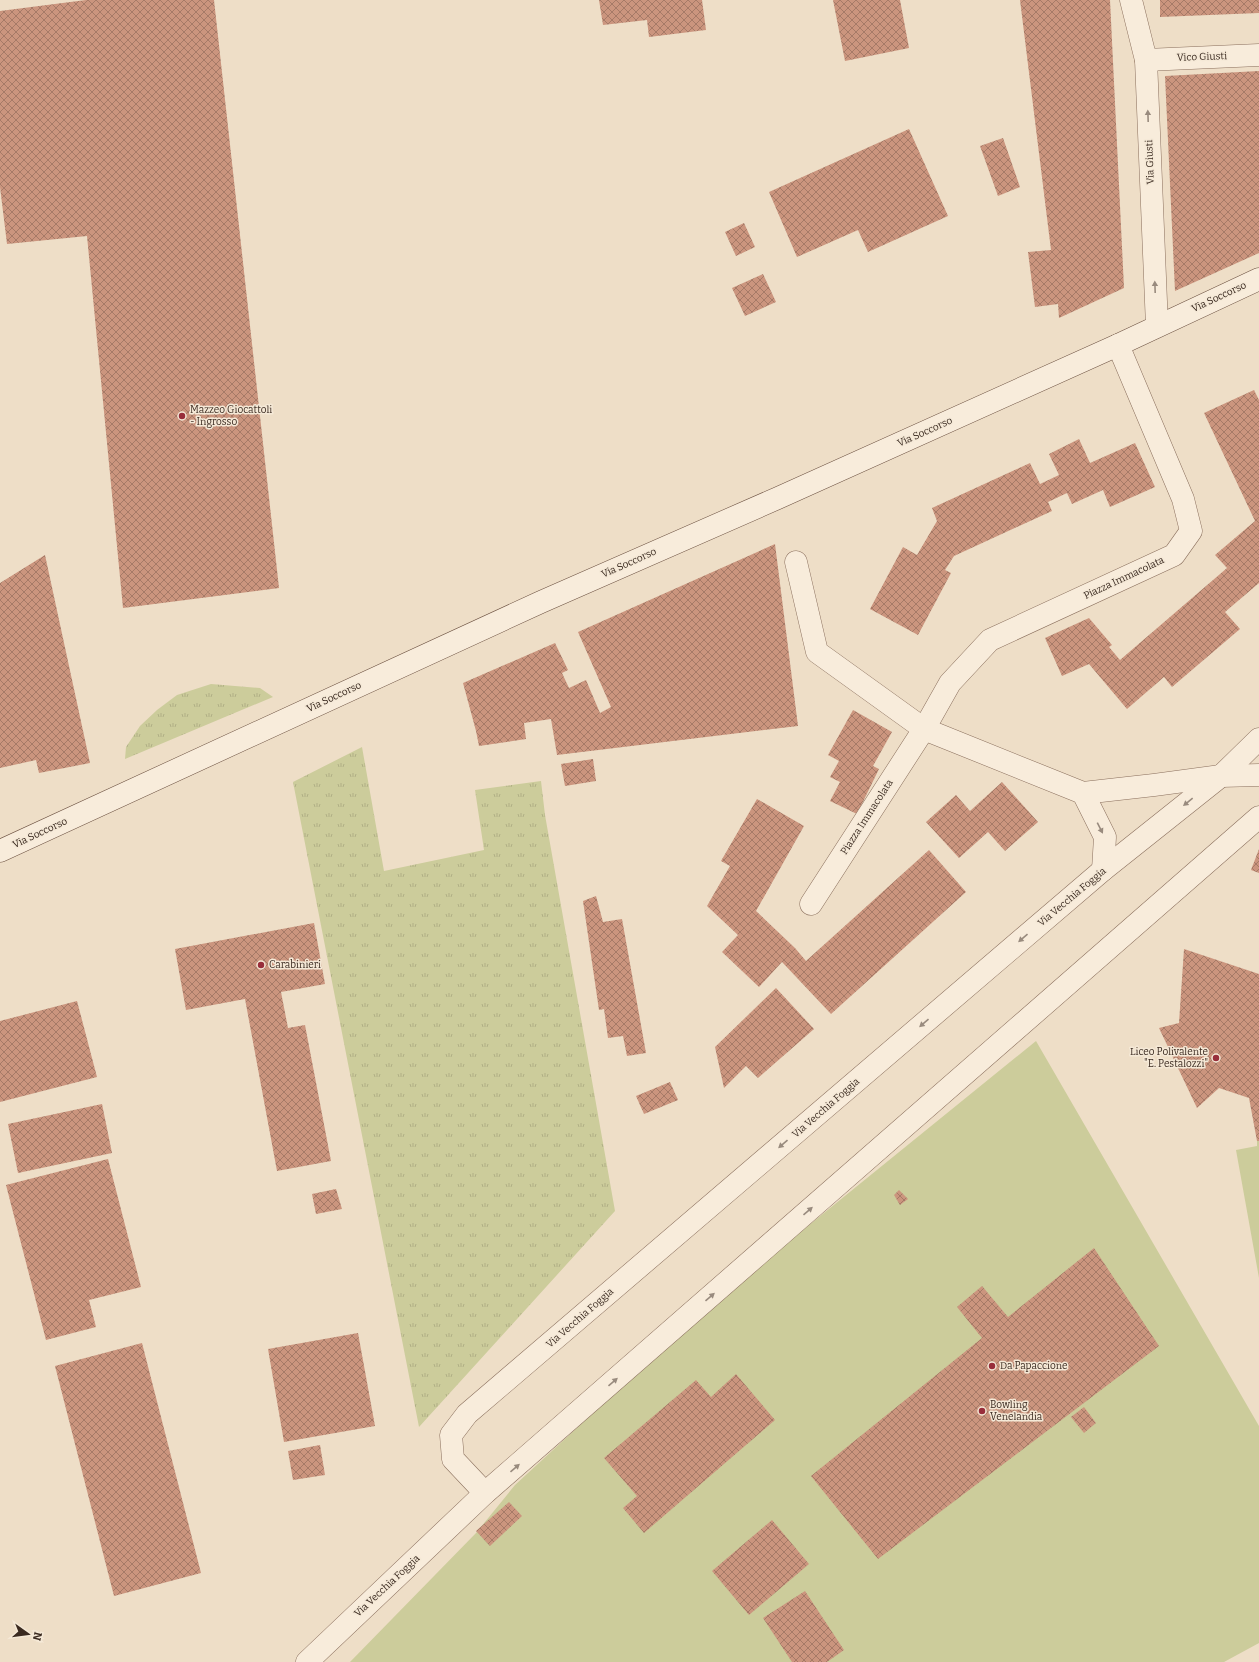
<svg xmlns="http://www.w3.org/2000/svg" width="1259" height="1662" font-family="Bitter,serif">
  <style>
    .grass { fill: url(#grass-tufts) }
    .garden { fill: #cccc9b }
    .building { fill: url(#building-cross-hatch) }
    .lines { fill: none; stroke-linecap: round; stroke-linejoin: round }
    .minor-casing { stroke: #8a6f5d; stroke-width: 23 }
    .secondary-casing { stroke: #6b5040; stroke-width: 23 }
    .minor { stroke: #f8ecdb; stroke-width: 22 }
    .secondary { stroke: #f8ecdb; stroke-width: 22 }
    .oneway { fill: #998b7e }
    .poi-dot { fill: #982e3b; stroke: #f5e9d7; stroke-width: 1.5 }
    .labels { text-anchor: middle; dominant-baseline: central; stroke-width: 3; stroke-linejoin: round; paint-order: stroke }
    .street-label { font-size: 10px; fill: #3a2a20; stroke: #f5e9d7 }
    .poi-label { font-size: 10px; fill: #3a2a20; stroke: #f5e9d7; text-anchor: start }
  </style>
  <defs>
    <pattern id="grass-tufts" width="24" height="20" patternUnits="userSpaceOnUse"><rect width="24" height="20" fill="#cccc9b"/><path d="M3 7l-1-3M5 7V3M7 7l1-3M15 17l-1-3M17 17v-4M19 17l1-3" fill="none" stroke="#b0af85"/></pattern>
    <pattern id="building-cross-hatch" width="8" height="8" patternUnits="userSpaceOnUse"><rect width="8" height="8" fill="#cb957e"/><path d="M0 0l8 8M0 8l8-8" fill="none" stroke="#a67a67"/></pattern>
  </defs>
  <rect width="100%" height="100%" fill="#eedec7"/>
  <!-- grass -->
  <g class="grass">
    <polygon points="211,684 260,688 273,697 125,759 126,747 140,726 157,710 177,695"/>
    <polygon points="362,747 384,871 484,850 475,790 541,781 545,815 615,1211 419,1427 293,782"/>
  </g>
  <!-- garden -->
  <g class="garden">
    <polygon points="1036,1041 1259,1426 1259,1643 1224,1662 350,1662 476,1533 515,1485 708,1307"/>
    <polygon points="1257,1141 1259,1141 1259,1278 1236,1150 1257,1146"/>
  </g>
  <!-- building -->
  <g class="building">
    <polygon points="86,0 214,0 279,588 123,608 87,236 7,244 0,187 0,11"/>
    <polygon points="599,0 702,0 706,30 649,37 647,20 603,25"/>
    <polygon points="833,0 900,0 909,48 845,61"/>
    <polygon points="1020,0 1110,0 1124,288 1059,318 1058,304 1035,307 1028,252 1051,250"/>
    <polygon points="1160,0 1259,0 1259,13 1160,17"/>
    <polygon points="1259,71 1259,253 1175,291 1165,76"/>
    <polygon points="909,129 948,216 868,252 858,230 797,257 769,192"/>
    <polygon points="1003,138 1020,187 998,196 980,146"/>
    <polygon points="744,223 755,247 736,256 725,232"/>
    <polygon points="763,274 776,302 745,316 732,288"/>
    <polygon points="1254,390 1259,400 1259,583 1225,612 1240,629 1172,687 1164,677 1127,709 1089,664 1062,676 1045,638 1089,618 1112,645 1109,647 1120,660 1227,568 1215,555 1255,521 1204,413"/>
    <polygon points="1079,439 1090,463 1135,443 1155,487 1110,507 1103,490 1072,504 1067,493 1048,502 1052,511 954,556 945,570 951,573 918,635 870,609 903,547 917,555 937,521 932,508 1030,463 1040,484 1059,475 1049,454"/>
    <polygon points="775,544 798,726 557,755 551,719 524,723 526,739 479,746 476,731 463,683 555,643 568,670 562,673 569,688 586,680 600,713 611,707 578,632"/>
    <polygon points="45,555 90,763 39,773 36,760 0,768 0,583"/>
    <polygon points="853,710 892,732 873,766 879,769 857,814 830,801 840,782 830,777 839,761 828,755"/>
    <polygon points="593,759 596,781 565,786 561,764"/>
    <polygon points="1002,782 1038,822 1005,851 988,832 959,858 926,822 956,795 970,811"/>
    <polygon points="757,799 804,826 756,911 795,948 806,961 929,850 966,892 831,1014 782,962 759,987 722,952 738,935 707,906 730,866 721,861"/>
    <polygon points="1259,849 1259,873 1251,870"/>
    <polygon points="596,896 603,922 622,919 646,1053 627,1056 623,1036 608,1038 604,1009 599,1010 583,901"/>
    <polygon points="314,923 325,984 281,992 288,1028 305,1025 331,1161 277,1171 245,999 186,1010 175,949"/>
    <polygon points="1184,949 1259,974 1259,1141 1257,1141 1249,1098 1219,1088 1197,1108 1159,1028 1179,1023"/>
    <polygon points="776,988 814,1029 758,1078 746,1066 724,1088 715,1047"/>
    <polygon points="77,1001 97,1077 0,1102 0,1021"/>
    <polygon points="670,1082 678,1100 644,1114 636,1096"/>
    <polygon points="102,1104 112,1153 18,1173 8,1124"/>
    <polygon points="108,1159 141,1287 89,1300 96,1327 46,1340 6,1185"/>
    <polygon points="336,1189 342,1209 316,1214 312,1194"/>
    <polygon points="899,1190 908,1199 900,1205 894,1195"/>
    <polygon points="1094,1248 1159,1346 878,1559 811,1476 982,1338 957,1307 982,1286 1008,1317"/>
    <polygon points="358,1333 375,1426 284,1442 268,1349"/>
    <polygon points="142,1343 201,1573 114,1596 55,1366"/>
    <polygon points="736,1374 775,1420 644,1533 623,1508 637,1496 604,1458 696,1380 711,1397"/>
    <polygon points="1084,1407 1096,1423 1084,1433 1071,1417"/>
    <polygon points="320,1445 325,1475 293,1480 288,1451"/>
    <polygon points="509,1502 522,1516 490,1546 476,1531"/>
    <polygon points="772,1520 809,1564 749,1615 712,1571"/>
    <polygon points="805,1591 844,1650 827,1662 792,1662 763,1618"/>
  </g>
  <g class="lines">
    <defs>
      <g id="minor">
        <polyline points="1131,0 1146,60 1157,326"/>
        <polyline points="1146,60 1259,55"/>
        <polyline points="796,562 817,652 924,729 1083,793 1154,785 1221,776 1259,775"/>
        <polyline points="1083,793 1105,837 1103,870"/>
        <polyline points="811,904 924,729 950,683 990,640 1174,555 1191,531 1183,499 1118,345"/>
        <polyline points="485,1493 453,1459 451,1435 467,1414 1103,870 1221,776 1259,739"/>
        <polyline points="307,1662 485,1493 1259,817"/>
      </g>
      <polyline id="secondary" points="0,851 541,602 778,498 1118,345 1259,279"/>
    </defs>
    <!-- minor casing -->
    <use href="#minor" class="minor-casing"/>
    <!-- secondary casing -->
    <use href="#secondary" class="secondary-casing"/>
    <!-- minor -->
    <use href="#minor" class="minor"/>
    <!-- secondary -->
    <use href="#secondary" class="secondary"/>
  </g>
  <!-- one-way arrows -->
  <defs><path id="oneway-solid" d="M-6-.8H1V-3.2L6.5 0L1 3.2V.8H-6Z"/></defs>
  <g class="oneway">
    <use href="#oneway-solid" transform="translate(1148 116) rotate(-92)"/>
    <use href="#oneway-solid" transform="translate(1155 287) rotate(-92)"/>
    <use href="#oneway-solid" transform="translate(1188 802) rotate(141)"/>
    <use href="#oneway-solid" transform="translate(1100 828) rotate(63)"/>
    <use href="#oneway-solid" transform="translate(1023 938) rotate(139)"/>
    <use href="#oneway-solid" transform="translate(924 1023) rotate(139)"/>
    <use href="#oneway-solid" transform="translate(783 1144) rotate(139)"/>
    <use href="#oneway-solid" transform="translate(808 1211) rotate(-41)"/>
    <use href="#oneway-solid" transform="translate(710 1297) rotate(-41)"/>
    <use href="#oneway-solid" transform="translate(613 1382) rotate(-41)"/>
    <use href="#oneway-solid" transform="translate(515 1468) rotate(-41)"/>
  </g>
  <!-- markers -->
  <g class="poi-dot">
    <circle cx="182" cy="416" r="4"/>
    <circle cx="261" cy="965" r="4"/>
    <circle cx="1216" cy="1058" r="4"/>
    <circle cx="992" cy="1366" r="4"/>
    <circle cx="982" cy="1411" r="4"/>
  </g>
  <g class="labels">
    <!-- street labels -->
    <g class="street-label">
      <text transform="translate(1202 57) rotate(-2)">Vico Giusti</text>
      <text transform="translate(1150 162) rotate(-92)">Via Giusti</text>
      <text transform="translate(1219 297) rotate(-25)">Via Soccorso</text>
      <text transform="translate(925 432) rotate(-24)">Via Soccorso</text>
      <text transform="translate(629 563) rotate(-24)">Via Soccorso</text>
      <text transform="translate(1124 578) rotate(-25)">Piazza Immacolata</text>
      <text transform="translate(334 697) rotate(-25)">Via Soccorso</text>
      <text transform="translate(867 817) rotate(-57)">Piazza Immacolata</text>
      <text transform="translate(40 833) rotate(-25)">Via Soccorso</text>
      <text transform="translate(1072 897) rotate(-40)">Via Vecchia Foggia</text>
      <text transform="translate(826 1108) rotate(-41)">Via Vecchia Foggia</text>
      <text transform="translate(580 1318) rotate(-41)">Via Vecchia Foggia</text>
      <text transform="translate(387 1586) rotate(-43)">Via Vecchia Foggia</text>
    </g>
    <!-- poi labels -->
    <g class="poi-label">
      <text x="190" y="410">Mazzeo Giocattoli<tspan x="190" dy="12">- Ingrosso</tspan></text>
      <text x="269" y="965">Carabinieri</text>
      <text x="1208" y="1052" text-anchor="end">Liceo Polivalente<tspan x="1208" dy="12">"E. Pestalozzi"</tspan></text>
      <text x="1000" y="1366">Da Papaccione</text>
      <text x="990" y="1405">Bowling<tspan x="990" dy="12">Venelandia</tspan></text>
    </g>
  </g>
  <!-- north arrow -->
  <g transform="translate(28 1634) rotate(104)" stroke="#f5e9d7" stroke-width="3" paint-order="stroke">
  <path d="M0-3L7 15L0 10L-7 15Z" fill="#3a2a20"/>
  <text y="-6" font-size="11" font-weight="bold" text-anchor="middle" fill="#3a2a20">N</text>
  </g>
</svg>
